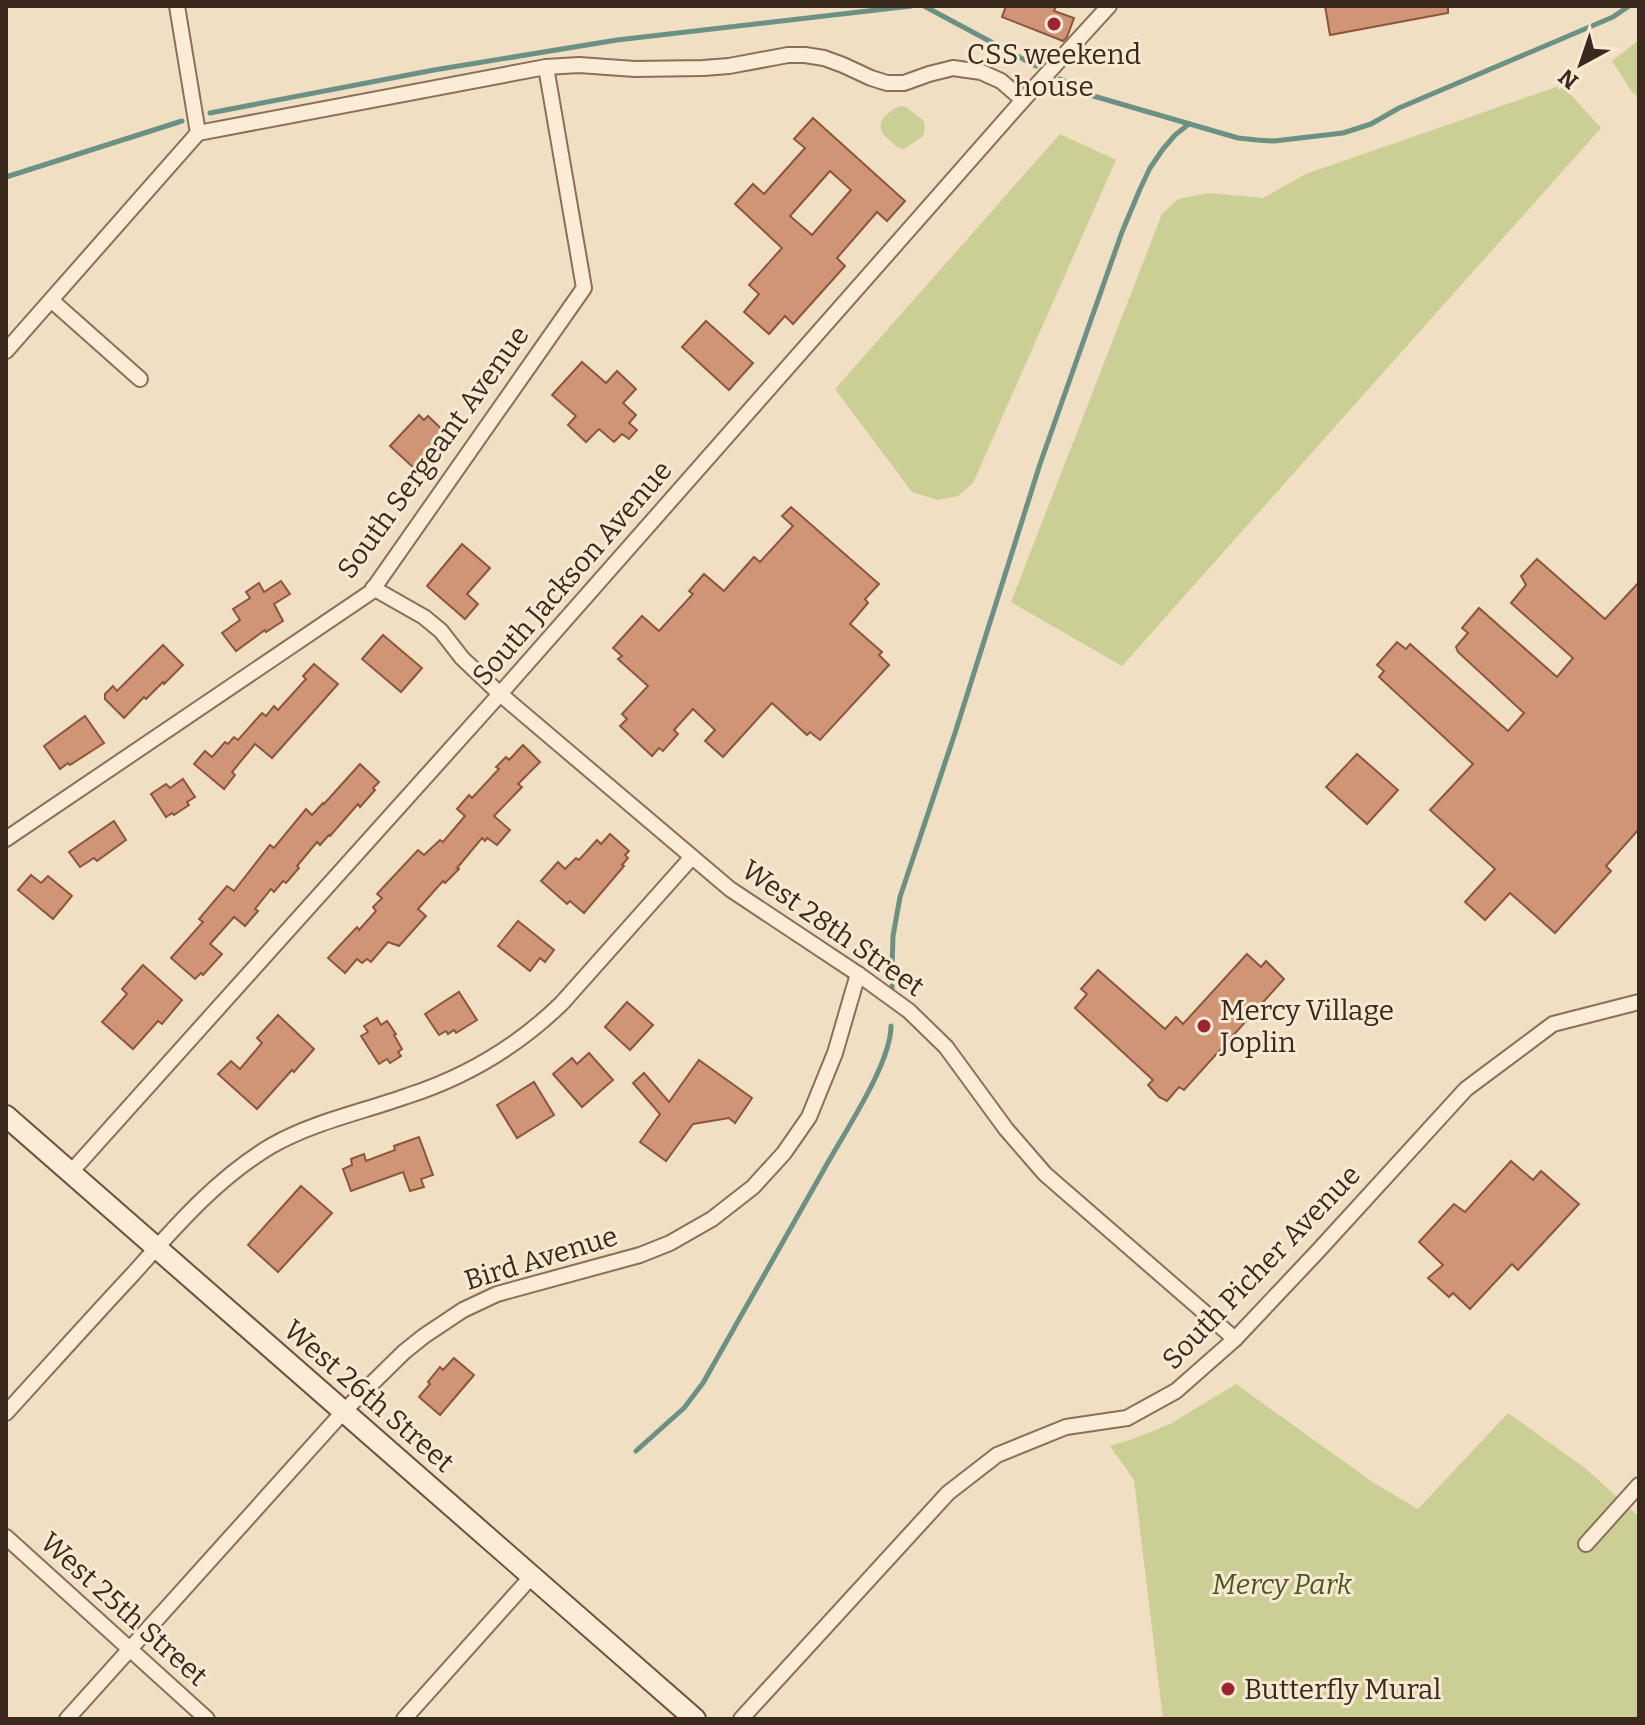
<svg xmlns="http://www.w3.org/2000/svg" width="1645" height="1725" font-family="Bitter,serif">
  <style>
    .green { fill: #cccf95 }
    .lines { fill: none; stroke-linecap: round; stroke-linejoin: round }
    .stream { stroke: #6b9185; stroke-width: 5 }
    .building { fill: #d09476; stroke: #8b563d; stroke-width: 2; fill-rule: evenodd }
    .street-casing { stroke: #8b6f58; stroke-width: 18 }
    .secondary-casing { stroke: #6d503b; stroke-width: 24 }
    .street { stroke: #faecd6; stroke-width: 14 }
    .secondary { stroke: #faecd6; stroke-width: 20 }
    .poi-dot { fill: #9d2530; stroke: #f7e9d2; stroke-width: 3 }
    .labels { text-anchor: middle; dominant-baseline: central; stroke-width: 6; stroke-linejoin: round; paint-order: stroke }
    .poi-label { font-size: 28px; fill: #3a291d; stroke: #f7e9d2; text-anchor: start }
    .street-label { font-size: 28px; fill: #3a291d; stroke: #f7e9d2 }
    .park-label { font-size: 28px; font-style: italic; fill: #4e5723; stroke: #f7e9d2 }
  </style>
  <rect width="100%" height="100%" fill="#f0dfc2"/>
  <!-- green -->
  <g class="green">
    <polygon points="1639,40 1639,98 1632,92 1612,61"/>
    <polygon points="1562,85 1601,128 1122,666 1011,602 1162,214 1178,199 1208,193 1263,198 1306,174"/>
    <path d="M 901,106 L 906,107 L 924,121 L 925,128 L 923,136 L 904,149 C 896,148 894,144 888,139 C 872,125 885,112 901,106 Z"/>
    <polygon points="1060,134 1116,160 973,483 958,496 937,500 912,492 835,389"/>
    <polygon points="1236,1384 1374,1483 1418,1509 1508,1413 1585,1468 1639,1517 1639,1719 1163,1719 1134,1480 1110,1446 1136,1438 1170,1424"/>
  </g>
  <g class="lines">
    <!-- stream -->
    <g class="stream">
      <polyline points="924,6 1036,66"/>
      <polyline points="1060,79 1090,95 1238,138 1257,140 1274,141 1343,133 1371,124 1399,108 1613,17 1629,6"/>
      <polyline points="210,113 434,70 617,40 911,6"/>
      <polyline points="6,177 182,121"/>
      <polyline points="892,970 893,936 900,897 955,733 1040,464 1122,232 1140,189 1150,168 1163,149 1175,135 1189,124"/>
      <polyline points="892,989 892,986"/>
      <path d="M 636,1451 L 684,1408 L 703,1383 C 744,1310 786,1237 827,1164 C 846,1130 891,1063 891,1026"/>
    </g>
  </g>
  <!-- building -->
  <g class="building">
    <polygon points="1006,6 1056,6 1054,11 1074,18 1067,37 1063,41 1002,17"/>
    <polygon points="1325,6 1448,6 1448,13 1330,35"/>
    <path d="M 813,118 L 905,201 L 887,221 L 877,212 L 837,258 L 845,266 L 793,324 L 785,316 L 769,334 L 744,312 L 759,294 L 749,285 L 782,248 L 735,204 L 753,184 L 764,194 L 805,148 L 794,139 ZM 830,171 L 851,190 L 812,235 L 790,216 Z"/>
    <polygon points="706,321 753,363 729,390 682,347"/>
    <polygon points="582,362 606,383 617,371 636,389 623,403 636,415 629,423 637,430 629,439 622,434 614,442 599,429 586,442 568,425 576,416 552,395"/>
    <polygon points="419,415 424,420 428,416 449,436 438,448 435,446 415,469 390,446"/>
    <polygon points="791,507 879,584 865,599 868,603 850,624 882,652 879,655 889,665 820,740 810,732 807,735 772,703 723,757 705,741 715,730 693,709 674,730 678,734 663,751 659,748 652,756 620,726 627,719 622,714 648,686 618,659 622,656 613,648 642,616 659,631 693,594 689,591 704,574 724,591 754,557 760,562 793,526 782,516"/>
    <polygon points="462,544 490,568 467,594 478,604 465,619 427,586"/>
    <polygon points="1537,559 1605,619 1639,582 1639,829 1606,866 1611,871 1555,933 1510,893 1485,920 1465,902 1495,869 1430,810 1473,764 1379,677 1384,671 1377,665 1397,642 1406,649 1410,644 1508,731 1524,713 1458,652 1456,647 1468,633 1462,628 1479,608 1557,677 1573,658 1511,603 1526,585 1521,576"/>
    <polygon points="281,581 290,594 274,604 283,621 266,632 265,630 236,651 222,633 240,620 233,609 250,598 246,592 259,583 264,592"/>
    <polygon points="383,635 422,668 401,692 362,659"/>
    <polygon points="163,645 183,665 164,684 163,682 146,699 144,697 124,718 105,699 105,694 113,686 117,691"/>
    <polygon points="314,664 338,684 272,758 255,744 232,772 235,775 224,789 194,764 205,751 212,757 225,742 228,744 234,737 238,740 262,713 266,716 274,706 278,710 306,679 303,676"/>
    <polygon points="85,716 104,743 70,765 68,763 60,769 44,746"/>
    <polygon points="523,745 540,762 518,784 522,787 494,816 510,830 497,845 487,838 485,841 482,838 457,868 459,869 445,883 443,881 418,909 426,916 399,946 388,942 371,962 367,959 362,963 357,959 345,973 328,958 357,927 359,930 376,911 373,907 382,898 377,894 418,850 424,855 440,840 443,842 465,816 457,809 469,795 472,798 499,769 496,767 506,757 509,760"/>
    <polygon points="1357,754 1398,790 1367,824 1326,787"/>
    <polygon points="360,764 379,782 373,788 375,790 360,807 358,804 330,836 329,835 320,845 317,842 297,866 299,868 286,883 283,881 274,892 271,889 255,909 258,911 245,926 234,917 210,944 222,954 203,975 201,973 195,979 171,958 203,922 199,919 227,886 234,891 270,845 274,848 306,809 312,815 323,803 324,804"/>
    <polygon points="183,779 195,797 187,802 189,805 174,815 172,813 166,817 151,794 166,784 170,788"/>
    <polygon points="114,821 126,840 97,861 94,858 80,867 69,852"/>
    <polygon points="610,834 629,851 625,855 628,858 622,865 624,866 584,913 570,901 567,904 541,881 558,862 565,869 576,858 579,860 597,840 601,844"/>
    <polygon points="31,875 41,883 48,876 72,896 53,919 18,890"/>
    <polygon points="518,921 554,950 545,962 540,958 530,971 498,946"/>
    <polygon points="1247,954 1261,967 1266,961 1284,979 1184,1090 1179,1087 1167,1101 1159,1097 1148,1085 1153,1080 1075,1008 1087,994 1081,989 1098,970 1165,1029 1176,1017 1183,1024"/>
    <polygon points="143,965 182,1000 162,1024 158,1021 133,1049 102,1022 127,994 122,989"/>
    <polygon points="459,992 477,1020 456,1033 454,1030 448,1034 446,1031 439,1035 425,1014"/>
    <polygon points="627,1002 653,1025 630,1050 605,1027"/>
    <polygon points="278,1015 314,1049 294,1072 292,1070 257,1109 218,1074 231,1061 240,1069 262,1043 257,1038"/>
    <polygon points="377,1018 381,1025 387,1021 396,1034 394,1035 402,1049 398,1052 401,1056 390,1063 387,1059 379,1064 361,1036 368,1032 364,1026"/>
    <polygon points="589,1053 613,1080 582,1107 553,1074 572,1058 577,1064"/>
    <polygon points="699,1060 752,1098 735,1123 729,1118 693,1124 666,1161 640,1142 660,1114 633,1083 644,1073 669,1102"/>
    <polygon points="534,1082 554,1115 517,1138 497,1105"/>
    <polygon points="419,1137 433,1175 421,1179 424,1187 410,1191 403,1172 351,1191 343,1169 352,1165 351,1159 364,1154 366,1161 395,1150 394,1146"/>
    <polygon points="1511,1161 1533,1180 1541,1171 1579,1204 1518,1270 1512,1264 1470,1309 1453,1293 1449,1297 1428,1278 1443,1265 1419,1242 1454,1204 1465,1212"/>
    <polygon points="301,1186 332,1213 278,1272 248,1245"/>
    <polygon points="454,1358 474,1375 440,1415 419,1397 430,1384 428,1382 440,1367 443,1370"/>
  </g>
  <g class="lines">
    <defs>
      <g id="street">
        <polyline points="177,6 198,133"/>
        <polyline points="198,133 546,67 579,65 635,69 703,68 729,66 788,55 805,55 824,58 843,65 871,78 887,83 904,83 929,74 953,68 981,72 1001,81 1023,100"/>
        <polyline points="51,300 140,379"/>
        <polyline points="6,351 198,133"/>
        <polyline points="373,588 424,617 441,631 462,658 500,694 730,889 858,974 909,1011 946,1047 1006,1129 1045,1174 1235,1339"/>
        <polyline points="6,839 371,592 584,288 546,67"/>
        <polyline points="71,1172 500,694 1023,100 1109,6"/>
        <path d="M 6,1413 C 48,1367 90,1320 133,1274 C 175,1227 216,1179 271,1146 C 313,1122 362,1112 407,1096 C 466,1077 518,1046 562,1003 L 692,857"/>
        <polyline points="6,1537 207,1719"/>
        <polyline points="1586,1544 1639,1485"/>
        <polyline points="67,1719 344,1411 404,1352 424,1336 463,1310 497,1294 640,1255 670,1243 712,1219 753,1187 784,1153 809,1117 835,1053 858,974"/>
        <polyline points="404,1719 532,1576"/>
        <polyline points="741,1719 948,1493 997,1455 1066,1427 1127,1418 1176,1391 1235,1339 1318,1251 1466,1089 1553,1024 1639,1002"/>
      </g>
      <polyline id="secondary" points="6,1116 695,1719"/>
    </defs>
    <!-- street casing -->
    <use href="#street" class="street-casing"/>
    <!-- secondary casing -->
    <use href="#secondary" class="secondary-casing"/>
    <!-- street -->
    <use href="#street" class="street"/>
    <!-- secondary -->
    <use href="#secondary" class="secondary"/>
  </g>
  <!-- markers -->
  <g class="poi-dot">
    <circle cx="1054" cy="24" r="8"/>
    <circle cx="1204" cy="1026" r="8"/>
    <circle cx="1228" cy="1689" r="8"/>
  </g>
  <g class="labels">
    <!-- poi labels -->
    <g class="poi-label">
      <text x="1054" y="54" text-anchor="middle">CSS weekend<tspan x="1054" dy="32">house</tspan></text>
      <text x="1220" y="1010">Mercy Village<tspan x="1220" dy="32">Joplin</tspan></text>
      <text x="1244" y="1689">Butterfly Mural</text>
    </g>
    <!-- street labels -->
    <g class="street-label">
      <text transform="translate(433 452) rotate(-54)">South Sergeant Avenue</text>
      <text transform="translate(572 573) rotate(-49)">South Jackson Avenue</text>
      <text transform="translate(833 928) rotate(35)">West 28th Street</text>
      <text transform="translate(541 1258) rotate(-17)">Bird Avenue</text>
      <text transform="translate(1261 1267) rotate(-46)">South Picher Avenue</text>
      <text transform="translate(369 1396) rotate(41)">West 26th Street</text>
      <text transform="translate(124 1609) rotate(42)">West 25th Street</text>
    </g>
    <!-- park labels -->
    <g class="park-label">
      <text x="1282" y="1584">Mercy Park</text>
    </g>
  </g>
  <!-- border -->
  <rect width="1645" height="1725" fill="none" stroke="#3a291d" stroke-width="16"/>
  <!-- north arrow -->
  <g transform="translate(1581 64) rotate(220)" stroke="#f7e9d2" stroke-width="6" paint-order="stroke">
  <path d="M0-6L14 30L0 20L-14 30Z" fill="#3a291d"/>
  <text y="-12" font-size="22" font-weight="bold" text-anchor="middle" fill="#3a291d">N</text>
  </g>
</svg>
